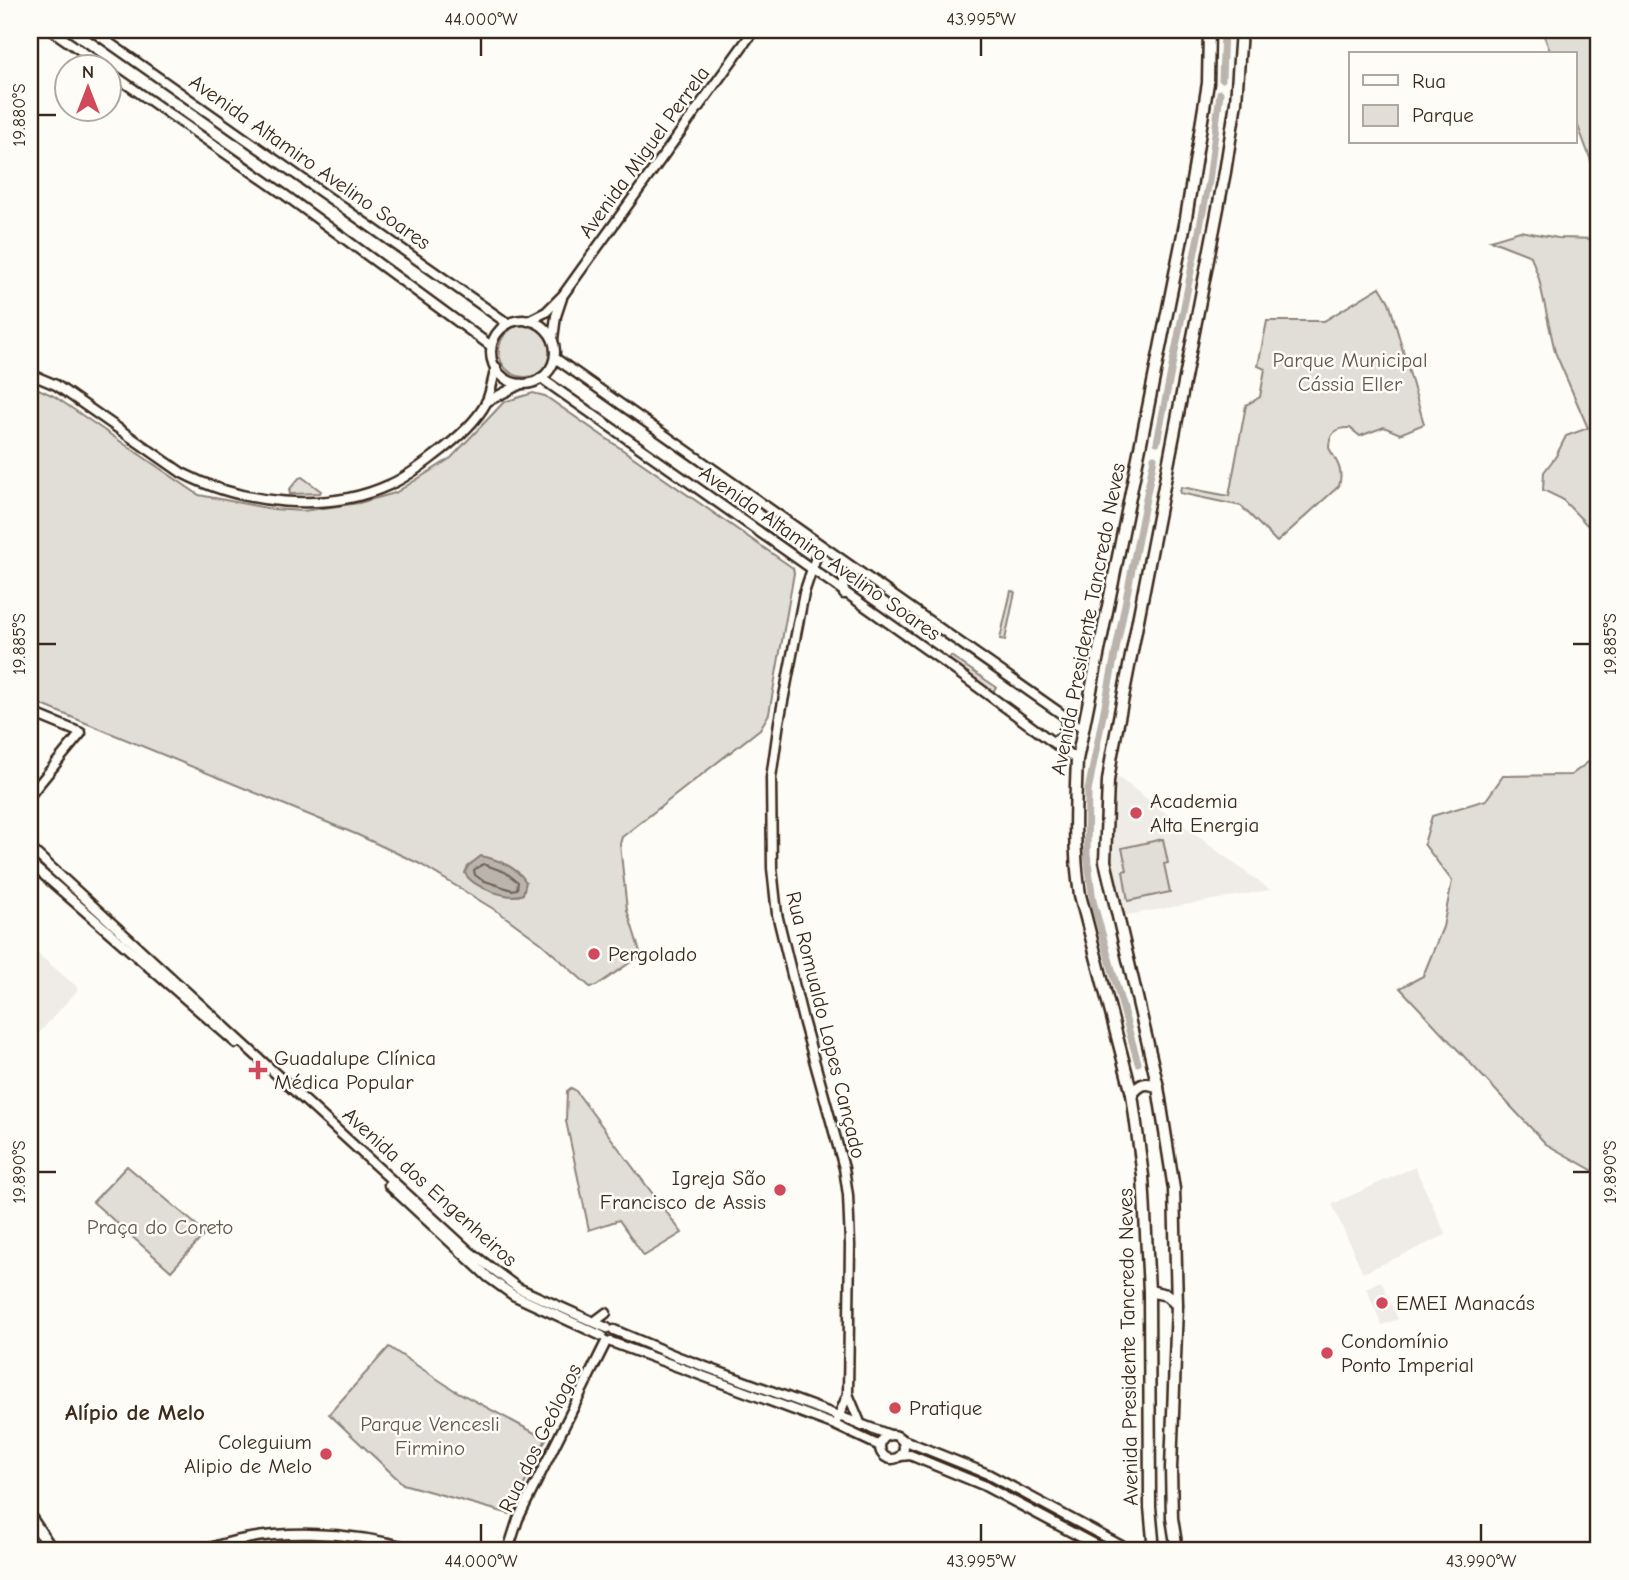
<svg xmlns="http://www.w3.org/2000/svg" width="1629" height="1580" font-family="'Comic Neue',sans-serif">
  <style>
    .built { fill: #efece7 }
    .green { fill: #e1ded7; stroke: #8e847a; stroke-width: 2 }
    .water { fill: #bbb4ad; stroke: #887d74; stroke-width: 2 }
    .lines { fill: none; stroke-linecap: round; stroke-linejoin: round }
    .shore { stroke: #6e6157; stroke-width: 2 }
    .canal { stroke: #bbb4ad; stroke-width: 7 }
    .minor-casing { stroke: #3b2a1e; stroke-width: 13 }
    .major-casing { stroke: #3b2a1e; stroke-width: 15 }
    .minor { stroke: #fdfcf7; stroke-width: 8 }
    .major { stroke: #fdfcf7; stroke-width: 10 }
    .ticks { fill: none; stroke: #3b2a1e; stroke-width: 2.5 }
    .poi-dot { fill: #d1495b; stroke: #fdfcf7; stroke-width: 2.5 }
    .labels { text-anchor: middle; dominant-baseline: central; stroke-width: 5; stroke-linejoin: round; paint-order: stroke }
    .street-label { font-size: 21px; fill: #3b2a1e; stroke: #fdfcf7 }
    .park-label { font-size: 21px; fill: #64574c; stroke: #fdfcf7 }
    .poi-label { font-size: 21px; fill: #3b2a1e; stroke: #fdfcf7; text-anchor: start }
    .neighbourhood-label { font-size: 23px; font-weight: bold; fill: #3b2a1e; stroke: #fdfcf7 }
    .neatline { fill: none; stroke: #3b2a1e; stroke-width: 2.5 }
    .ticks-label { font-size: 18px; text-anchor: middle; fill: #3b2a1e }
  </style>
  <rect width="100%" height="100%" fill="#fdfcf7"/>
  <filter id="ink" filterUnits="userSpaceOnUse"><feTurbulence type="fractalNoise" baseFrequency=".0143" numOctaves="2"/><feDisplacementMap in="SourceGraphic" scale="14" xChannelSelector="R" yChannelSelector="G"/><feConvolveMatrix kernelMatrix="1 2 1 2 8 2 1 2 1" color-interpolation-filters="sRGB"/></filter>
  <g filter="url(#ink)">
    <!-- built -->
    <g class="built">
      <polygon points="1115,775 1270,890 1121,916 1113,886 1110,851"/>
      <polygon points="30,947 77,987 77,991 30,1043"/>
      <polygon points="1415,1167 1446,1235 1363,1273 1332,1204"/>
      <polygon points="1381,1281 1398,1319 1382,1325 1366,1288"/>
    </g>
    <!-- green -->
    <g class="green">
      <polygon points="1542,30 1599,30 1599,182 1575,118 1575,54 1551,54"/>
      <polygon points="1520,231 1558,238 1599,239 1599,579 1593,531 1562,499 1543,490 1544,472 1556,456 1566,436 1588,428 1555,352 1539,279 1531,256 1490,240"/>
      <path d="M 1380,287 L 1389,302 L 1424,424 L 1400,434 L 1384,427 L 1360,436 L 1350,428 C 1336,427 1329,434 1329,448 C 1336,461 1344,469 1339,486 L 1277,542 L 1241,506 L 1180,493 L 1181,487 L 1229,496 L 1246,405 L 1260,397 L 1265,369 L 1258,366 L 1267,321 L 1324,321 Z"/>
      <circle cx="525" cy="351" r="26"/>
      <polygon points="30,385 54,396 199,495 272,509 303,511 359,503 395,493 451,458 504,402 533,393 545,396 793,568 794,573 769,714 760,729 622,837 620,844 627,910 641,955 596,986 590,987 541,943 500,913 420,864 358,835 30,700"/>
      <polygon points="302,477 321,491 320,493 290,494 289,490 299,478"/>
      <polygon points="1011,591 1015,592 1005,640 1000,639"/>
      <polygon points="951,656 996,687 991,695 947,662"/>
      <polygon points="1599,754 1599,1174 1546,1144 1400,988 1423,976 1443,927 1452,881 1424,844 1432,816 1486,800 1503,776 1571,775"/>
      <polygon points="1163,839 1168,863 1164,864 1170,892 1128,901 1123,871 1127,870 1122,848"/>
      <polygon points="571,1088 575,1090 682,1233 644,1256 619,1220 589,1230 566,1121 567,1091"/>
      <polygon points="127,1166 206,1233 171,1271 93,1202"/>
      <polygon points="389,1347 454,1390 546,1439 510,1514 403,1484 329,1414"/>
    </g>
    <!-- water -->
    <path class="water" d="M 481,856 C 497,859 517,867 526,882 L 523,894 C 510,901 472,887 465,873 L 468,866 Z"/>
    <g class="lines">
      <!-- shore -->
      <polygon class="shore" points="483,864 505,872 518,882 517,889 512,890 482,880 475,875 474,870"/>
      <!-- canal -->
      <g class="canal">
        <polyline points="1222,79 1224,30"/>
        <polyline points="1157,442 1209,181 1220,93"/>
        <polyline points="1138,1063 1093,901 1087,854 1088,791 1154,458"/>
      </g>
      <defs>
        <g id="minor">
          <polyline points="51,30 103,66"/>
          <polyline points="91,30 507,323"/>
          <polyline points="108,71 285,195 491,346"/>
          <circle cx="523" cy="352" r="32"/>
          <polyline points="528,321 546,312 563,295 754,30"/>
          <polyline points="553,339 556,316 562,298"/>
          <polyline points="555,358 1083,729"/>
          <path d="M 30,374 L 56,385 L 182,473 C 242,504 326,514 389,485 C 405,478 420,467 434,456 C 453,442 475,424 486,403 C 491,392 493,378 496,367"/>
          <polyline points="541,378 937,657 1077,760"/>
          <polyline points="486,402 521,384"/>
          <polyline points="820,545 804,593 779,722 771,778 772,868 777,914 803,1020 844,1168 848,1195 850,1245 848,1394 861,1425"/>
          <path d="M 844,594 C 842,581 845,575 857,571"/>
          <polyline points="30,712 81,733 30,795"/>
          <path d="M 1053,742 C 1064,737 1068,729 1065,717"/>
          <polyline points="30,848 470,1252 518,1288 607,1328"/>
          <polyline points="30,863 236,1043"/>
          <polyline points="389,1185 488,1277 513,1295 602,1336"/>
          <polyline points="594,1322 606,1313"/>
          <polyline points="614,1330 676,1356 890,1435"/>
          <polyline points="611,1342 835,1425 880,1446"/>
          <polyline points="837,1420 848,1394"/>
          <circle cx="892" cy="1447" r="12"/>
          <polyline points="901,1439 988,1474 1129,1550"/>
          <polyline points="901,1456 910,1455 983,1485 1105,1550"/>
          <path d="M 204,1550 C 271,1526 350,1531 418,1550"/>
          <polyline points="508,1550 518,1519 606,1342"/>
        </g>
        <g id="major">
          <path d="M 1132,1094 C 1140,1084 1146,1081 1158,1087"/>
          <polyline points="1149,1291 1167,1295 1177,1305"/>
          <polyline points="30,1517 52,1550"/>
          <polyline points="30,1549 31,1550"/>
          <path d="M 1154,1550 L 1150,1507 L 1149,1291 L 1143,1176 L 1132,1094 L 1080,895 C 1073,850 1075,806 1077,760 L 1185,224 L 1208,83 L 1209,30"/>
          <polyline points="1177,1550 1172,1518 1171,1468 1177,1305 1174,1189 1158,1087 1105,861 1108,781 1112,754 1225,172 1236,102 1241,30"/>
        </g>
      </defs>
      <!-- minor casing -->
      <use href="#minor" class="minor-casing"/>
      <!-- major casing -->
      <use href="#major" class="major-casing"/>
      <!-- minor -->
      <use href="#minor" class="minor"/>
      <!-- major -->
      <use href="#major" class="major"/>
    </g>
  </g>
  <!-- ticks -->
  <path class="ticks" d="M 481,38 L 481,56M 981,38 L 981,56M 38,115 L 56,115M 38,644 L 56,644M 1573,644 L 1590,644M 38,1172 L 56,1172M 1573,1172 L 1590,1172M 481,1524 L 481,1542M 981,1524 L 981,1542M 1481,1524 L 1481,1542"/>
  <!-- markers -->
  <g class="poi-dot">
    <circle cx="1136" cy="813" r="7"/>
    <circle cx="594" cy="954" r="7"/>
    <path d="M254.5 1059.5h7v7h7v7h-7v7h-7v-7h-7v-7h7z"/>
    <circle cx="780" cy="1190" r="7"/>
    <circle cx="1382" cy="1303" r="7"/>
    <circle cx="1327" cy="1353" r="7"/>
    <circle cx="895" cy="1408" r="7"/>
    <circle cx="326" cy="1454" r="7"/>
  </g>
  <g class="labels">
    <!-- street labels -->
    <g class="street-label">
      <text transform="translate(644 152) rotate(-54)">Avenida Miguel Perrela</text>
      <text transform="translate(310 162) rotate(35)">Avenida Altamiro Avelino Soares</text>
      <text transform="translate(820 553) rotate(35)">Avenida Altamiro Avelino Soares</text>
      <text transform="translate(1088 619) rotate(-79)">Avenida Presidente Tancredo Neves</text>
      <text transform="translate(826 1025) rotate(76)">Rua Romualdo Lopes Cançado</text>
      <text transform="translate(430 1187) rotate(42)">Avenida dos Engenheiros</text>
      <text transform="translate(1128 1347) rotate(-91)">Avenida Presidente Tancredo Neves</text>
      <text transform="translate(540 1438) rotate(-64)">Rua dos Geólogos</text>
    </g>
    <!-- park labels -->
    <g class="park-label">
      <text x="1350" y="360">Parque Municipal<tspan x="1350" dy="24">Cássia Eller</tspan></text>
      <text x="160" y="1227">Praça do Coreto</text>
      <text x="430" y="1424">Parque Vencesli<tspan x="430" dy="24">Firmino</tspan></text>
    </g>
    <!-- poi labels -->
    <g class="poi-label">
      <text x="1150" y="801">Academia<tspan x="1150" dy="24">Alta Energia</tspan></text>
      <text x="608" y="954">Pergolado</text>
      <text x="274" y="1058">Guadalupe Clínica<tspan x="274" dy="24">Médica Popular</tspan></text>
      <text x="766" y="1178" text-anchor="end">Igreja São<tspan x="766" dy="24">Francisco de Assis</tspan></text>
      <text x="1396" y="1303">EMEI Manacás</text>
      <text x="1341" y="1341">Condomínio<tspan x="1341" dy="24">Ponto Imperial</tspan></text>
      <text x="909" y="1408">Pratique</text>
      <text x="312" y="1442" text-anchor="end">Coleguium<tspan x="312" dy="24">Alipio de Melo</tspan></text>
    </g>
    <!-- neighbourhood labels -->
    <g class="neighbourhood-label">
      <text x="135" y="1412">Alípio de Melo</text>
    </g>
  </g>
  <!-- margin -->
  <rect width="1629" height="1580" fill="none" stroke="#fdfcf7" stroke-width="77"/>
  <!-- legend -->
  <rect x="1349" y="52" width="228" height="91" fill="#fdfcf7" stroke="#afa8a0" stroke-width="2"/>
  <rect x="1363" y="75" width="35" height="10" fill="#fdfcf7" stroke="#afa8a0" stroke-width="2"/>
  <text x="1412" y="88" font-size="21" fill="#3b2a1e">Rua</text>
  <rect x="1363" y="105" width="35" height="21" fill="#e1ded7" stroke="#afa8a0" stroke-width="2"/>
  <text x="1412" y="122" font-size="21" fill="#3b2a1e">Parque</text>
  <!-- north arrow -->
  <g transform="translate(88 88)"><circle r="33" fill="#fdfcf7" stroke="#afa8a0" stroke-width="2"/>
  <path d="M0-5L12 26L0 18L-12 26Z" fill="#d1495b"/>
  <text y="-10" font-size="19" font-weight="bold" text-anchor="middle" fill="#3b2a1e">N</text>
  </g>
  <rect x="38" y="38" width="1552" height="1504" class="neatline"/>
  <g class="ticks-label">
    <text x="481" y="25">44.000°W</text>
    <text x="981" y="25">43.995°W</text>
    <text transform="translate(19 115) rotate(-90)" y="6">19.880°S</text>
    <text transform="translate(19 644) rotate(-90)" y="6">19.885°S</text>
    <text transform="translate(1610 644) rotate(-90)" y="6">19.885°S</text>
    <text transform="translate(19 1172) rotate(-90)" y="6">19.890°S</text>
    <text transform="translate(1610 1172) rotate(-90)" y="6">19.890°S</text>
    <text x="481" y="1567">44.000°W</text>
    <text x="981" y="1567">43.995°W</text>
    <text x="1481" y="1567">43.990°W</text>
  </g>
</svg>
